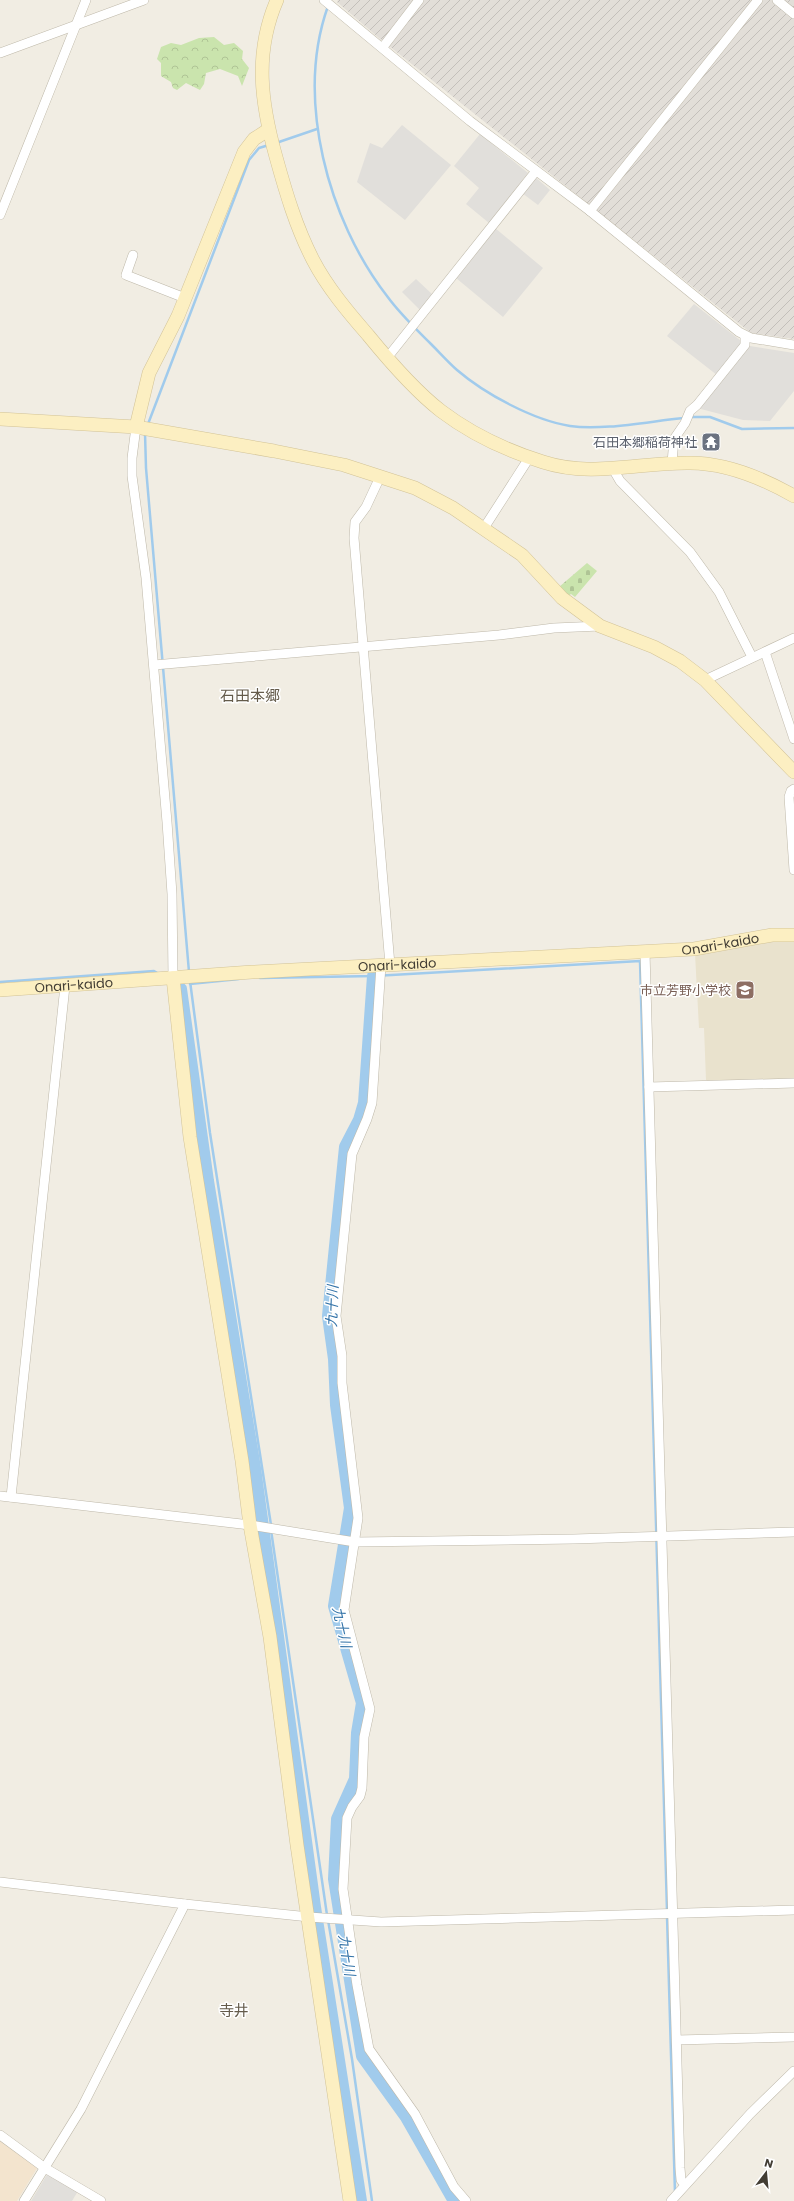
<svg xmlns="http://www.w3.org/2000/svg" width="794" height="2201" font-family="Poppins,'Noto Sans JP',sans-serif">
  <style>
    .commercial { fill: #f3e4ce }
    .industrial { fill: url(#industrial-furrows) }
    .education { fill: #e9e2cd }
    .forest { fill: url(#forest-crowns) }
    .cemetery { fill: url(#cemetery-stones) }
    .parking { fill: #e1dfdb }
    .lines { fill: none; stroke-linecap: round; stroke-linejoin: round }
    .stream { stroke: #a1cbec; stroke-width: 2.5 }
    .river { stroke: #a1cbec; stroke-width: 14 }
    .street-casing { stroke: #beb8a9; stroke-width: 10 }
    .secondary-casing { stroke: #d2c397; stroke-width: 14 }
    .street { stroke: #fff; stroke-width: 9 }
    .secondary { stroke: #fcefc2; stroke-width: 13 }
    .labels { text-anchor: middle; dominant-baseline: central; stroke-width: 3; stroke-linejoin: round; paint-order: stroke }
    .worship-label { font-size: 13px; fill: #5b616d; stroke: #fff; text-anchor: end }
    .street-label { font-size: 13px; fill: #423d34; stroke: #fff }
    .education-label { font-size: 13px; fill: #785e54; stroke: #fff; text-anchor: end }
    .water-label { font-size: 14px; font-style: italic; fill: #3373a8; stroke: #fff }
    .quarter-label { font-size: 15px; fill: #645b4b; stroke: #fff }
  </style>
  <defs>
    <pattern id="industrial-furrows" width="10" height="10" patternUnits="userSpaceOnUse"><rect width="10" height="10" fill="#e2ded8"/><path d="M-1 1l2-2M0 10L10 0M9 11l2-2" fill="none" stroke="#c3bfba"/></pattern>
    <pattern id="forest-crowns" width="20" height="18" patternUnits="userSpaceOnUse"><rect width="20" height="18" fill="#cae4ad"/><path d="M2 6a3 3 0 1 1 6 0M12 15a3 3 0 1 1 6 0" fill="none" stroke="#afc495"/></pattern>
    <pattern id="cemetery-stones" width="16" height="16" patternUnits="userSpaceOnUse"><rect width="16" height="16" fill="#cae4ad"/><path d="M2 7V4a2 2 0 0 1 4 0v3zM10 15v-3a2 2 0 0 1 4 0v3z" fill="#afc495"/></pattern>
  </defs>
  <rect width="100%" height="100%" fill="#f1ede3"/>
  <!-- commercial -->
  <polygon class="commercial" points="0,2136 39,2165 17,2201 0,2201"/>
  <!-- industrial -->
  <polygon class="industrial" points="338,0 794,0 794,339 751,333 379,38 337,2"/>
  <!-- education -->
  <polygon class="education" points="794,939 794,1079 709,1082 706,1080 704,1028 699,1028 695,954 753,942"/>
  <!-- forest -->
  <polygon class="forest" points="214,37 224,45 234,43 243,51 242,59 249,68 242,86 238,76 220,69 206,73 204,84 200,90 186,83 177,90 173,88 171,82 161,76 161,63 157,59 161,47 171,43 181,45 199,38"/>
  <!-- cemetery -->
  <polygon class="cemetery" points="587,563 597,571 575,597 571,594 568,596 559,587"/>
  <!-- parking -->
  <g class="parking">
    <polygon points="402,125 451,165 405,220 357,182 370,143 382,148"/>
    <polygon points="480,134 528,173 489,223 466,204 479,188 454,166"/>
    <polygon points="535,177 550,190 538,205 522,193"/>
    <polygon points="495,228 543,268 503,317 456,278"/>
    <polygon points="416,279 433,295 421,311 402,292"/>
    <polygon points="694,304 741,341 741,345 717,375 667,336"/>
    <polygon points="750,346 794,353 794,391 770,421 743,420 697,408"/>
    <polygon points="48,2173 78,2191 72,2201 31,2201"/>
  </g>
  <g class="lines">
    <!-- stream -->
    <g class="stream">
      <path d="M 328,6 C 295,99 328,220 387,296 C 400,314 416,329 431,344 C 440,353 448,362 457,370 C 485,394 533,420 570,426 C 602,431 651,421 684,418"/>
      <polyline points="276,143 317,129"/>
      <polyline points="689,417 710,417 742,429 794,428"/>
      <polyline points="148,424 249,160 259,148 269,145"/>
      <polyline points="145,433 146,468 189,972"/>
      <polyline points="260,978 374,976 640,961 667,1911"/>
      <polyline points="190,981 210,1133 271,1525"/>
      <polyline points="0,982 154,971 159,974"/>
      <polyline points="190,984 239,979"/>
      <polyline points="271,1530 327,1915"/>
      <polyline points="667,1916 675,2193"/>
      <polyline points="328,1920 352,2059 372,2201"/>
    </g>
    <!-- river -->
    <g class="river">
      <polyline points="374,976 365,1103 360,1120 346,1147 329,1316 335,1359 337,1405 351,1508 335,1606 363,1703 358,1733 356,1779 338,1819 335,1879 363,2056 407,2117 455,2201"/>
      <polyline points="180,989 207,1181 254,1468 314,1907 360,2201"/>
    </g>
    <defs>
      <g id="street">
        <polyline points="324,0 470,121 590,211 739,332 751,338 794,345"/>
        <polyline points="777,0 794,14"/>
        <polyline points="383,47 419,0"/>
        <polyline points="0,53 144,0"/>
        <polyline points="590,211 758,0"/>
        <polyline points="0,215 86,0"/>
        <polyline points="133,255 126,275 185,298"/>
        <polyline points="387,358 536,171"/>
        <polyline points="136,427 132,458 132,476 146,578 167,822 172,894 173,978"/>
        <polyline points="672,463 674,439 685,423 690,411 697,405 745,345 745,336"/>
        <polyline points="613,469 620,481 690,552 719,592 752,657"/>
        <polyline points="380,477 366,507 355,522 354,538 390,965"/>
        <polyline points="484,528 529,458"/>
        <polyline points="765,652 794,739"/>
        <polyline points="154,665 499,635 554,628 600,626"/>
        <polyline points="705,680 794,638"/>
        <polyline points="794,789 791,791 789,797 794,870"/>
        <polyline points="645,952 680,2168 681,2180 685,2185"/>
        <polyline points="381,965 372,1103 367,1119 352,1154 336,1316 342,1356 342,1383 358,1518 344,1610 370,1709 364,1737 362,1788 360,1796 352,1807 347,1818 343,1889 357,1985 369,2049 415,2114 454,2187 466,2201"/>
        <polyline points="649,1087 794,1083"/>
        <polyline points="0,1496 250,1525 355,1542 574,1539 794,1532"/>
        <polyline points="11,1497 65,986"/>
        <polyline points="0,1882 185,1904 309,1917 381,1922 794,1910"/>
        <polyline points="677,2040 794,2037"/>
        <polyline points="0,2135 45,2168 101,2201"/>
        <polyline points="24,2201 81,2109 185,1904"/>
        <polyline points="671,2201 750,2114 794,2071"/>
      </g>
      <g id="secondary">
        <path d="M 277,0 C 254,53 261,103 276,157 C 286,193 296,227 313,260 C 327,287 348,312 368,335 C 390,362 414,390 441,411 C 470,433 508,451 543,462 C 592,478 640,462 690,463 C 725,463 764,479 794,496"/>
        <polyline points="0,419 136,427 274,451 344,465 415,488 453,508 522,555 562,598 600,626 654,647 680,661 705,680 794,772"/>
        <polyline points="136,427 149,373 178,316 244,152 254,139 268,130"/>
        <polyline points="173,978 190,1137 242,1461 250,1525 270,1637 297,1845 350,2201"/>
        <path id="s1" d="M 0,990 L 252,972 L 694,949 L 772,935 L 794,935"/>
      </g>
    </defs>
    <!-- street casing -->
    <use href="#street" class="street-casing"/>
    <!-- secondary casing -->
    <use href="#secondary" class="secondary-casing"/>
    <!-- street -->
    <use href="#street" class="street"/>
    <!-- secondary -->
    <use href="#secondary" class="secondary"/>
  </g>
  <!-- icons -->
  <defs>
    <symbol id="temple-square" viewBox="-11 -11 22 22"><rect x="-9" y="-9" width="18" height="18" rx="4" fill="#6b7280" stroke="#fff"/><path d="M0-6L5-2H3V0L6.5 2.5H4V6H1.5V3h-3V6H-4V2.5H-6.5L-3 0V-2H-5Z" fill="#fff"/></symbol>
    <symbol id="school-square" viewBox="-11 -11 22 22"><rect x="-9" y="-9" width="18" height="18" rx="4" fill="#8d6e63" stroke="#fff"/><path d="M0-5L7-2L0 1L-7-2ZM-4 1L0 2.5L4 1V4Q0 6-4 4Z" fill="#fff"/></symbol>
  </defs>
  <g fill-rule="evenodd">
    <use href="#temple-square" x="700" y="431" width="22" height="22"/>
    <use href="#school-square" x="734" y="979" width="22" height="22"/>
  </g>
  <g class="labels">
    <!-- worship labels -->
    <g class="worship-label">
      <text x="697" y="442">石田本郷稲荷神社</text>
    </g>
    <!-- street labels -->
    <g class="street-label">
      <text stroke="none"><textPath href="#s1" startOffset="722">Onari-kaido</textPath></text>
      <text stroke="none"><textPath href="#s1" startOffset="398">Onari-kaido</textPath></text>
      <text stroke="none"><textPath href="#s1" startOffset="74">Onari-kaido</textPath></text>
    </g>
    <!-- education labels -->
    <g class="education-label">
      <text x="731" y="990">市立芳野小学校</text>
    </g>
    <!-- water labels -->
    <g class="water-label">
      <text transform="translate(332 1306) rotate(-88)">九十川</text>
      <text transform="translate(342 1627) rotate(77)">九十川</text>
      <text transform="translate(347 1955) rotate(81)">九十川</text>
    </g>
    <!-- quarter labels -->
    <g class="quarter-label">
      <text x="250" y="695">石田本郷</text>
      <text x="234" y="2010">寺井</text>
    </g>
  </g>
  <!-- north arrow -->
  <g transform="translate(766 2173) rotate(16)" stroke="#ffffff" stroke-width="3" paint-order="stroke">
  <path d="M0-3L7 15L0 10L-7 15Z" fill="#423d34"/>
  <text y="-6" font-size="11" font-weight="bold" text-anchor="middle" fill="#423d34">N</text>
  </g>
</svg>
